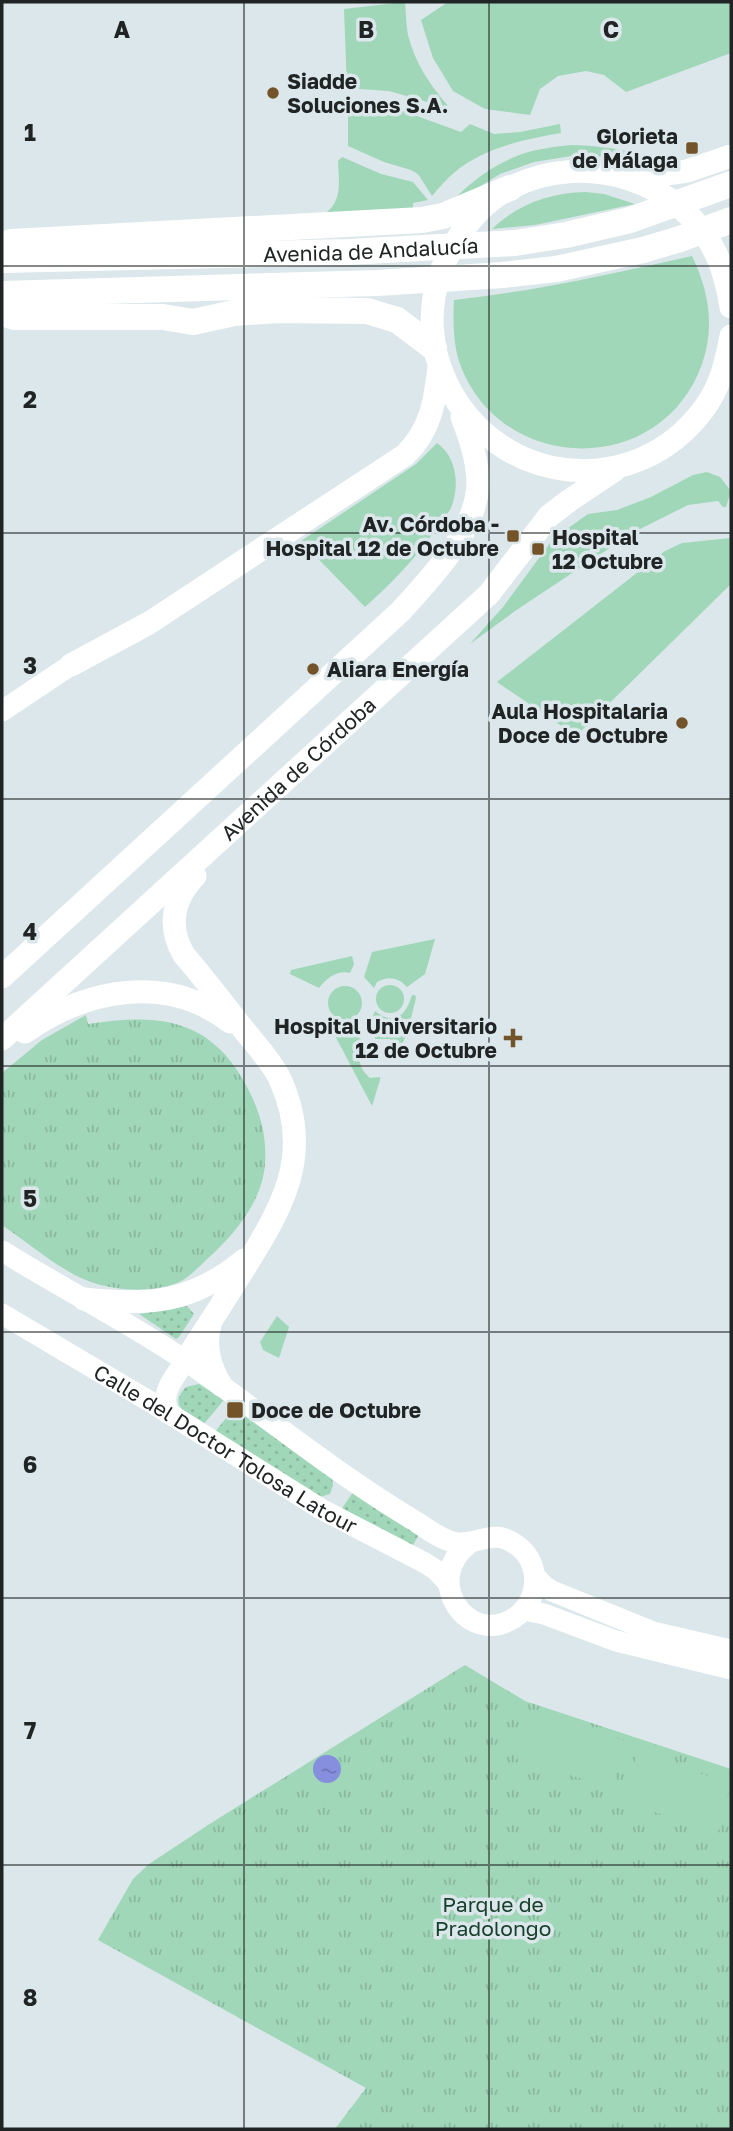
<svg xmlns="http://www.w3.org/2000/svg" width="733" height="2131" font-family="'Golos Text',sans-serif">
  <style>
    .grass { fill: url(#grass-dots) }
    .park { fill: url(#park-tufts) }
    .garden { fill: #a0d7b8 }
    .water { fill: url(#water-ripples) }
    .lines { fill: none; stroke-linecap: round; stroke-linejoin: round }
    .secondary { stroke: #fff; stroke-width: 21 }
    .primary { stroke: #fff; stroke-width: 23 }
    .highway { stroke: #fff; stroke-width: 26 }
    .grid { fill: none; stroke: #202425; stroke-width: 2; stroke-opacity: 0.55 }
    .poi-dot { fill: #735329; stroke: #dbe7ea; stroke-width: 2.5 }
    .labels { text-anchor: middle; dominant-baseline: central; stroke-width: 7; stroke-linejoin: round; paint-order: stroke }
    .poi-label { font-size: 21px; font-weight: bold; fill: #202425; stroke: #dbe7ea; text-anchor: start }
    .street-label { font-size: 21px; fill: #202425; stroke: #dbe7ea }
    .park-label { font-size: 21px; fill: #18412d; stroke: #dbe7ea }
    .grid-label { font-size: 23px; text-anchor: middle; font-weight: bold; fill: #202425; stroke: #dbe7ea; stroke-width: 7; stroke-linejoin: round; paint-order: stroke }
  </style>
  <defs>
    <pattern id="grass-dots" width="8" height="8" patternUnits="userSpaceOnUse" patternTransform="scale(1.75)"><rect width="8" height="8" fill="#a0d7b8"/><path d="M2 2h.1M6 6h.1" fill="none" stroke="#8ab89e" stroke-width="1.8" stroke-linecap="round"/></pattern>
    <pattern id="park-tufts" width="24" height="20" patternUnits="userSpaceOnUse" patternTransform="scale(1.75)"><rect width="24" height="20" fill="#a0d7b8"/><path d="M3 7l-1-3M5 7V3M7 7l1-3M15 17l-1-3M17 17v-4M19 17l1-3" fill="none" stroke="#8ab89e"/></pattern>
    <pattern id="water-ripples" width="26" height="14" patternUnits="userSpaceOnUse" patternTransform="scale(1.75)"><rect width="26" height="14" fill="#858fdd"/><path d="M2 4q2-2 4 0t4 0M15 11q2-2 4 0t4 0" fill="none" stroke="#6c75b3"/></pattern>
  </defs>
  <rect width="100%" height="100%" fill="#dbe7ea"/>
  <!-- grass -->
  <g class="grass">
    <polygon points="187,1306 194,1314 179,1337 176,1339 139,1314"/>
    <path d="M 199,1384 L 224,1400 L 203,1425 C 188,1415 167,1406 186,1387 Z"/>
    <polygon points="235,1407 332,1478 333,1485 330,1494 320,1497 214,1433"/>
    <polygon points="353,1492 419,1534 412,1547 341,1510"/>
  </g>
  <!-- park -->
  <g class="park">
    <path d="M 86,1015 L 88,1024 C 159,1013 211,1018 247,1087 C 260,1111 267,1136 265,1164 C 262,1203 233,1236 205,1261 C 198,1268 189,1277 181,1281 C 157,1293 121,1291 97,1284 C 65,1275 30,1244 2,1225 L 2,1073 L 42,1040 Z"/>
    <polygon points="465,1665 525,1701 731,1769 731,2129 335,2129 366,2088 98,1940 133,1879 149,1864 208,1825"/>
  </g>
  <!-- garden -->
  <g class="garden">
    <path d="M 405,2 C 406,13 406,25 408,35 C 415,63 430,85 448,106 L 446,111 L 424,101 L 389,91 L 347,88 L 344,9 Z"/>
    <polygon points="448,2 731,2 731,53 626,92 604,75 586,71 558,76 540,89 530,115 485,109 453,91 433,58 421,20"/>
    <path d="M 348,102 L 392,107 L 461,132 L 470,124 L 494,134 L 520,132 L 560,124 L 561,133 C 525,139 483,148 455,172 C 446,179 439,188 432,196 L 418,174 L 411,170 L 384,162 L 348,146 Z"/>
    <path d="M 571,145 C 603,146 632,149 661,164 L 643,164 L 584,154 L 534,162 L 500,174 L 447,207 C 465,186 491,166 517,156 C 534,149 553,147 571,145 Z"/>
    <path d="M 342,157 L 381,174 L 413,182 L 428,200 L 413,203 L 413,213 L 322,216 C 343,202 339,185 338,161 Z"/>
    <path d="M 585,192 L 604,194 L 635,204 L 535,225 L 492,229 C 518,204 550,193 585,192 Z"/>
    <path d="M 692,256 C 709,291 715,327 702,364 C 661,480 495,475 458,358 C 453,339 453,319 454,300 C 536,291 612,274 692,256 Z"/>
    <path d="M 437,443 C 457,457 460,486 451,508 C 448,514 442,520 438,526 C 418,556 392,583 365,607 L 301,541 L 416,464 Z"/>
    <polygon points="707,472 720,477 731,491 726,507 723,507 718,501 688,505 634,532 515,611 470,644 503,607 553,539 588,514 617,510 651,497 693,475"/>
    <polygon points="731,538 731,584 576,736 497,682 665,551 682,543"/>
    <path d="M 435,939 L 425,974 L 407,987 C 398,977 388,976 377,982 L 374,988 L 364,977 L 372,952 Z"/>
    <path d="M 352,956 L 354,964 L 350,973 C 337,970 327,978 319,988 L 290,974 L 291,970 Z"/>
    <circle cx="390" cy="999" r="14"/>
    <circle cx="345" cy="1003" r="17"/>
    <path d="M 412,995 L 415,995 L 416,998 L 408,1031 L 400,1049 L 390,1039 L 375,1039 L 371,1020 L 375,1011 C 395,1027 406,1015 412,995 Z"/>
    <path d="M 331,1028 L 343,1031 L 354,1030 L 364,1044 C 357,1058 358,1067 370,1078 L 380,1077 L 380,1080 L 372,1106 Z"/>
    <polygon points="277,1316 289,1327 279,1358 263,1350 260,1342"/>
    <polygon points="531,1712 626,1741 612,1788 517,1759"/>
    <polygon points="637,1754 731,1783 718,1832 623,1802"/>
  </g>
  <!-- water -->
  <circle class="water" cx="327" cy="1769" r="14"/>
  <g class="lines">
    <!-- secondary -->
    <g class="secondary">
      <polyline points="2,711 71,665"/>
      <path d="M 2,1251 C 63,1289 129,1322 189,1363 C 265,1415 336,1474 415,1521 C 427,1529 443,1541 457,1543 C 481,1545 493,1527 518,1546 C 531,1556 537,1572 534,1588 C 532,1601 525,1611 514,1618 C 467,1648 421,1578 470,1543"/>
      <path id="s1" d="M 2,1314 L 154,1404 L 321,1509 L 425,1563 L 436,1570 L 448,1583"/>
      <path d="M 169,1414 C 159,1392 174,1379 185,1361"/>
      <polyline points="535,1576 544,1586 552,1591 653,1632 731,1650"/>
      <polyline points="524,1610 544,1614 616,1641 731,1669"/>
    </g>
    <!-- primary -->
    <g class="primary">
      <polyline points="631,179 687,171 731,156"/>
      <path d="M 731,307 C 728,289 725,273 717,256 C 682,179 584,150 510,188 C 476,206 455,237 441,271 C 427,308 430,349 447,384 C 497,486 634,502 703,410 C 720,388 726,363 731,336"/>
      <path d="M 71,665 L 149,623 L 405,455 C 431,430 435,401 439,367"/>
      <path d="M 2,977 L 401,611 C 431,577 476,533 478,484 C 478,461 470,438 462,417"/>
      <path d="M 25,1032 C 86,989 167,973 230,1022"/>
      <path id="s2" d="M 2,1039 L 489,594 L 549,516 L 570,500 L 615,470"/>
      <path d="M 84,1299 C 149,1306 192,1303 244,1260"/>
      <path d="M 210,1325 C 204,1346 210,1367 221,1385"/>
      <path d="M 185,1361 C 204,1332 222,1304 240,1275 C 281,1210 316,1155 279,1077 C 270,1060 256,1045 244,1030 C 224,1005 205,979 184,955 C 167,926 173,899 195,876"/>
    </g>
    <!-- highway -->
    <g class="highway">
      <polyline points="2,245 11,242 422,220 443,216 510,188"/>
      <path id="s3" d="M 2,260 L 348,252 L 515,243 L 566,235 L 630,220 L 731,184"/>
      <polyline points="2,294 377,283 503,275 556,269 643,250 680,239 731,220"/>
      <polyline points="2,313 14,317 163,317 193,322 234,313 278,310 367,311 397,320 434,348"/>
    </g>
  </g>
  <!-- grid -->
  <path class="grid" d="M 244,2 L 244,2129M 489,2 L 489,2129M 2,266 L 731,266M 2,533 L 731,533M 2,799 L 731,799M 2,1066 L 731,1066M 2,1332 L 731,1332M 2,1598 L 731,1598M 2,1865 L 731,1865"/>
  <!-- markers -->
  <g class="poi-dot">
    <circle cx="273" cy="93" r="7"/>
    <rect x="685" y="141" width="14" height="14" rx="3.5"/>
    <rect x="506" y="529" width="14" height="14" rx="3.5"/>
    <rect x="531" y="542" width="14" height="14" rx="3.5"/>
    <circle cx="313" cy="669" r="7"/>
    <circle cx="682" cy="723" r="7"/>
    <path d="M509.5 1027.5h7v7h7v7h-7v7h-7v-7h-7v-7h7z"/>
    <rect x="226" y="1401" width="18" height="18" rx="3.5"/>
  </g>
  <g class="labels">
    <!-- poi labels -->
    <g class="poi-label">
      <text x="287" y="81">Siadde<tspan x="287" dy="24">Soluciones S.A.</tspan></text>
      <text x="678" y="136" text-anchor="end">Glorieta<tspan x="678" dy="24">de Málaga</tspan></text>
      <text x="499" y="524" text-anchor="end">Av. Córdoba -<tspan x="499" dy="24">Hospital 12 de Octubre</tspan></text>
      <text x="552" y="537">Hospital<tspan x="552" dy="24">12 Octubre</tspan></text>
      <text x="327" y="669">Aliara Energía</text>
      <text x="668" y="711" text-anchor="end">Aula Hospitalaria<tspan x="668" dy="24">Doce de Octubre</tspan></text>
      <text x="497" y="1026" text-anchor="end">Hospital Universitario<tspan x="497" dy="24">12 de Octubre</tspan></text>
      <text x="251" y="1410">Doce de Octubre</text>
    </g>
    <!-- street labels -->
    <g class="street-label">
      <text stroke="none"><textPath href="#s3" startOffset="369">Avenida de Andalucía</textPath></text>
      <text stroke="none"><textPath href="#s2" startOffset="401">Avenida de Córdoba</textPath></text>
      <text stroke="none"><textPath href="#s1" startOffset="261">Calle del Doctor Tolosa Latour</textPath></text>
    </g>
    <!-- park labels -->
    <g class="park-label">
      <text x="493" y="1904">Parque de<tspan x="493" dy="24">Pradolongo</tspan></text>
    </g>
  </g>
  <g class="grid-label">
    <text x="122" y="38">A</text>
    <text x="366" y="38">B</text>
    <text x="611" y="38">C</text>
    <text x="30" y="141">1</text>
    <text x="30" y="408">2</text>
    <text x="30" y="674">3</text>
    <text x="30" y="940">4</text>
    <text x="30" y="1207">5</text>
    <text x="30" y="1473">6</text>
    <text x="30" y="1739">7</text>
    <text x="30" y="2006">8</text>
  </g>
  <!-- border -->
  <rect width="733" height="2131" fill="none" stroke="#202425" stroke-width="7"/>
</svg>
